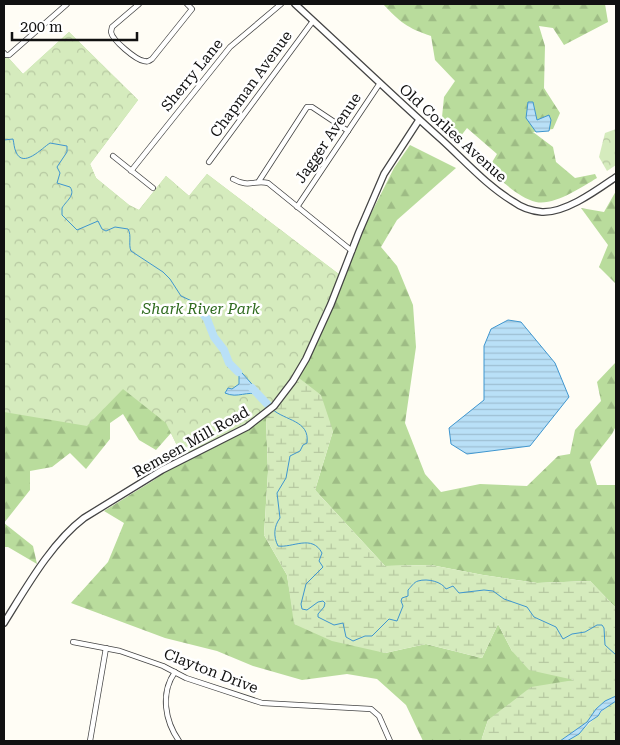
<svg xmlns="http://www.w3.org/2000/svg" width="620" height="745" font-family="'Roboto Serif',serif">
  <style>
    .forest { fill: url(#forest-firs) }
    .wetland { fill: url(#wetland-marsh) }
    .park { fill: url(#park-crowns) }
    .water { fill: url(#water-rules); stroke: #3f96cf }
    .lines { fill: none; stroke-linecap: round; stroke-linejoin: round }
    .stream { stroke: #3f96cf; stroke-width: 1 }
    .river { stroke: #b9e0f7; stroke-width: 8 }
    .minor-casing { stroke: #444; stroke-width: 6 }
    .tertiary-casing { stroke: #444; stroke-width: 8 }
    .minor { stroke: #fff; stroke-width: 4.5 }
    .tertiary { stroke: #fff; stroke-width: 5.5 }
    .labels { text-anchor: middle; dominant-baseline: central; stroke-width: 5; stroke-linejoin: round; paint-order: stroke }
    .street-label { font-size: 15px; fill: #111; stroke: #fff }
    .park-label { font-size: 15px; font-style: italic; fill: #2f6b1f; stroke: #fff }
  </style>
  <defs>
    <pattern id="forest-firs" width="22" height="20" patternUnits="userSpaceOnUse" patternTransform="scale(1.25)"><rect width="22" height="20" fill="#b9dc9c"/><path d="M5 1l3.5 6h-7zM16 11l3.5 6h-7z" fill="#9ebc85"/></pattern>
    <pattern id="wetland-marsh" width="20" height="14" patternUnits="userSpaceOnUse" patternTransform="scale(1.25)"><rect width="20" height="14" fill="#d5ebbd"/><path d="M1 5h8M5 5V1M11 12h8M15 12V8" fill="none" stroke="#b6c8a1"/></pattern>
    <pattern id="park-crowns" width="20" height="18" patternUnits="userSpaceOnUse" patternTransform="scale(1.25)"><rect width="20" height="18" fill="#d5ebbd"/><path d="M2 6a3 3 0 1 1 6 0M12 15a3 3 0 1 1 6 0" fill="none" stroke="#b6c8a1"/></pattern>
    <pattern id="water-rules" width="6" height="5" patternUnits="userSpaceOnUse" patternTransform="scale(1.25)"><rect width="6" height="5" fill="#b9e0f7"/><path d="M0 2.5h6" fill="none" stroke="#9ebfd3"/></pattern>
  </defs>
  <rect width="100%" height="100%" fill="#fffdf5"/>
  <!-- forest -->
  <g class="forest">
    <path d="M 383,4 L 605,4 L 608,22 L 564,45 L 553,28 L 539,26 L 545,46 L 544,88 L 560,113 L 553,129 L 533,132 L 553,147 L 556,162 L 575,178 L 595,174 L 597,178 C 582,187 554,206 536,202 C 519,198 502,181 488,169 L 497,154 L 467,128 L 457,141 L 441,127 L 444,97 L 455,81 L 435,60 L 431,36 C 407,28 400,22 383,4 Z"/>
    <polygon points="69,32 138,100 90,164 96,178 129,205 139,210 166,176 189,196 207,174 340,275 394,168 410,145 456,168 397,220 381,247 397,266 413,305 416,347 405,423 425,474 441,492 480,484 527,486 558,456 570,454 575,430 601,401 597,382 616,362 616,426 612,434 590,462 597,485 616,485 616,608 590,581 537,583 483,575 431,565 385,566 315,490 333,431 266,419 268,472 264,535 287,575 295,624 385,653 426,644 482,658 498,624 512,651 575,681 488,720 481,741 423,741 406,705 377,679 347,674 302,680 253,666 217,651 165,638 71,603 108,562 124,523 104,511 154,480 183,458 171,433 156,450 139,440 123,414 110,423 110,439 86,469 70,453 52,467 30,471 30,490 4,523 33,546 37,564 8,547 4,547 4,53 23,74"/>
    <polygon points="616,191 616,284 599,267 608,245 581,208 604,212"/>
  </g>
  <!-- wetland -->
  <g class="wetland">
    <polygon points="299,378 321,395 333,431 315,490 385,566 431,565 483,575 537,583 590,581 616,608 616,696 605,701 596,709 587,722 560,741 481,741 488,720 531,687 574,680 529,670 512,651 498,624 482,658 426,644 385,653 332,641 294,624 287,575 264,535 268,472 266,419"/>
    <path d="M 616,701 L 616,741 L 567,741 C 587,730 597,712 616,701 Z"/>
  </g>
  <!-- park -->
  <g class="park">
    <polygon points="69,32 138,100 90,164 96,178 129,205 139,210 166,176 189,196 207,174 340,275 309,352 275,406 253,425 183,458 166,423 123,389 87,426 4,412 4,53 23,74"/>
    <polygon points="616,129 616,165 607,171 599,157 605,133"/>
  </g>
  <!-- water -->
  <g class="water">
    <polygon points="528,102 533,102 537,120 549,115 551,120 549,131 536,132 526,118"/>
    <polygon points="508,320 521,322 555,363 569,397 530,446 467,454 451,444 449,428 484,400 484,346 491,329"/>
    <path d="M 234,364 L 259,392 L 259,395 C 247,390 238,399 225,393 L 228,388 L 232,389 L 239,384 L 239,376 L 231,366 Z"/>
    <polygon points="616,696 616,701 601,711 598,716 589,722 579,734 567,741 560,741 587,722 596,709 605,701"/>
  </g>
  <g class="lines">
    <!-- stream -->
    <g class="stream">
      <path d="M 4,140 L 13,139 C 14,143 14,148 16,152 C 23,169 42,148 50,143 L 67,146 L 67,152 L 57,167 L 60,173 L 57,183 L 70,187 C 76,195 66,201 62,208 L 62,215 L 77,230 L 98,221 L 102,229 L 106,231 L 115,227 L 128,229 C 132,236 128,244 131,251 L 163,272 L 170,279 L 181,296 L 194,302 L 206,317 L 212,331 L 231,366"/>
      <path d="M 272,409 C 285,421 310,420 307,443 L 303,445 L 300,451 L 290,456 L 286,478 L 277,493 L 280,518 C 274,526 273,536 278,546 C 293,548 312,534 322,553 L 319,561 L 323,567 L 306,584 L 301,604 L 302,609 L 307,610 L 318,602 L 323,601 L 325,603 L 324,607 L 318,614 L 318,617 L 334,625 L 343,623 L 346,637 L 353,641 L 365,636 L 372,636 L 389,619 L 397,621 L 403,606 L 401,601 L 402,598 L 408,596 L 408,590 C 411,587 414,582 418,581 C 428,578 442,582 446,589 L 453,586 L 459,593 L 484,590 L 493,591 L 504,599 L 527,607 L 534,617 L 556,627 L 563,639 L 572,634 L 585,632 L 597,625 L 602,625 L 604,628 L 605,645 L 616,655"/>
    </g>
    <!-- river -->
    <g class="river">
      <polyline points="198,307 207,319 214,337 224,350 229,363 238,372"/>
      <polyline points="252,388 270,407"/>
    </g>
    <defs>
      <g id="minor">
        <path d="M 139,4 L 112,27 L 111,32 C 112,40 136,60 144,61 C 148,62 149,61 152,59 L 192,9 L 187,4"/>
        <polyline points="4,53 6,55 9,55 67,4"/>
        <polyline points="113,156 153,188"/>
        <polyline points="209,162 313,21"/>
        <polyline points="131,171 230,47 281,4"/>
        <path d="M 233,179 C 249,188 253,180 268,183 L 352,251"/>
        <polyline points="259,181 307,107 312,107 348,131"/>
        <polyline points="297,207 380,83"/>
        <polyline points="73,642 120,651 163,666 186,678 262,703 371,709 379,716 390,741"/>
        <path d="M 175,672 C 160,693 165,721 179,741"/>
        <polyline points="90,741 106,648"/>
      </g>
      <g id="tertiary">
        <path d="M 295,4 C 344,49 392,95 442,140 C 465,161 487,186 514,202 C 522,208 532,211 542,212 C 566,213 597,190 616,177"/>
        <path d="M 4,623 C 26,588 51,543 84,518 L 162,470 L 247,427 L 274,406 L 293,381 L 306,359 L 331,304 L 359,232 L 384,174 L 419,120"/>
      </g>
    </defs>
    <!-- minor casing -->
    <use href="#minor" class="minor-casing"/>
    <!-- tertiary casing -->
    <use href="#tertiary" class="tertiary-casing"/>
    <!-- minor -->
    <use href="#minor" class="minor"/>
    <!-- tertiary -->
    <use href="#tertiary" class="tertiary"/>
  </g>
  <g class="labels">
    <!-- street labels -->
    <g class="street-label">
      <text transform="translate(192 75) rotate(-51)">Sherry Lane</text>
      <text transform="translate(251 84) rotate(-54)">Chapman Avenue</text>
      <text transform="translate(453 133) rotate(42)">Old Corlies Avenue</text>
      <text transform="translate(328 138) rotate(-56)">Jagger Avenue</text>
      <text transform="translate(191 442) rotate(-29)">Remsen Mill Road</text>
      <text transform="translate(211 671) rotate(21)">Clayton Drive</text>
    </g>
    <!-- park labels -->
    <g class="park-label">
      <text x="201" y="309">Shark River Park</text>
    </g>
  </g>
  <!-- border -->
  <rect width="620" height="745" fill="none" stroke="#111111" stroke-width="10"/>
  <!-- scale -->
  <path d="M12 32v8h125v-8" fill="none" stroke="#111111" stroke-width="2.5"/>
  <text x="20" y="32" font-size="15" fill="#111111" stroke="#ffffff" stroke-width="4" paint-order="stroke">200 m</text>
</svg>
